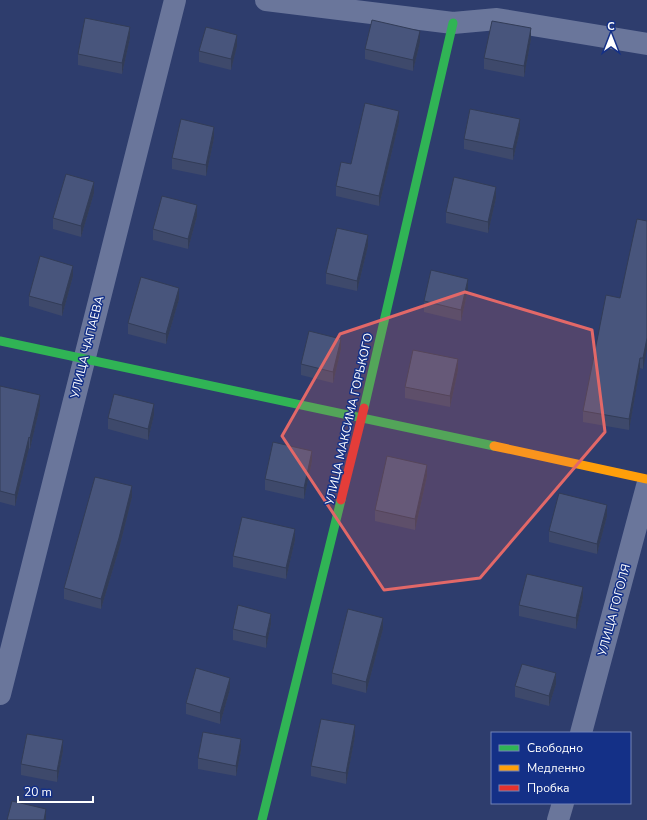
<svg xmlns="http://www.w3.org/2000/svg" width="647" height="820" font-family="'Nunito Sans',sans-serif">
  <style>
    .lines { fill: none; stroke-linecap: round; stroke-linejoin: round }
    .street { stroke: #6a769b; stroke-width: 22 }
    .fast { stroke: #30b455; stroke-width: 9 }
    .slow { stroke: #ff9f0a; stroke-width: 9 }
    .jam { stroke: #e5322d; stroke-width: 9 }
    .wall { fill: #3e496b }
    .shaded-wall { fill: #323c57 }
    .building { fill: #48557c; stroke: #323c57 }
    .marked { fill: #e26868; fill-opacity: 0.2; stroke: #e26868; stroke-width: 3; stroke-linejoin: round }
    .labels { text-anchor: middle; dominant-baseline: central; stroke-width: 3; stroke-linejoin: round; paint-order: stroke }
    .street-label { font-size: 12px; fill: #fff; stroke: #143087 }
  </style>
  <rect width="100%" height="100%" fill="#2e3d6d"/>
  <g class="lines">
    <!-- street -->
    <g class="street">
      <polyline points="266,0 453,23 497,19 647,44"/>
      <polyline points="0,694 175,0"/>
      <polyline points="581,733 647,486"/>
      <polyline points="558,820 563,803"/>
    </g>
    <!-- fast -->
    <g class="fast">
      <polyline points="0,341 494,446"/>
      <polyline points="364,408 453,23"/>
      <polyline points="262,820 341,500"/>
    </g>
    <!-- slow -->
    <polyline class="slow" points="494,446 647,479"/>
    <!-- jam -->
    <polyline class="jam" points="341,500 364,408"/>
  </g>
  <!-- wall -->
  <g class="wall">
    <polygon points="130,38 122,74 78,65 78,54"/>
    <polygon points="531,39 524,77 484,69 484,58"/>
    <polygon points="420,42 413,71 365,59 365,49"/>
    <polygon points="237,46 231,70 199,62 199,51"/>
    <polygon points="399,122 379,206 336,196 336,186 351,164"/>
    <polygon points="520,130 513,160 464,149 464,139"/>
    <polygon points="214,138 206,176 172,169 172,158"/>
    <polygon points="94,193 81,237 53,229 53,218"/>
    <polygon points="496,198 488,233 446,223 446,212"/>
    <polygon points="197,216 188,249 153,240 153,229"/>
    <polygon points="647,221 643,369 640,368 629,430 583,422 583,411 620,298"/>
    <polygon points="368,246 357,291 326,284 326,273"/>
    <polygon points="73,276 62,316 29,306 29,296"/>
    <polygon points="468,289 461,321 424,312 424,301"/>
    <polygon points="179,299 166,344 128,334 128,323"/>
    <polygon points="341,349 333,383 301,375 301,364"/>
    <polygon points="458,370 450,407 405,398 405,387"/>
    <polygon points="0,386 40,406 30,449 29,448 15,506 0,502"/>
    <polygon points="154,415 148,440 108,429 108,418"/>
    <polygon points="312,461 304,499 265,490 265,479"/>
    <polygon points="427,476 415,530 375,521 375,510"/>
    <polygon points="132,497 119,549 101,609 64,599 64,588"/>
    <polygon points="607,516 597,554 549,542 549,531"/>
    <polygon points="295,540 286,579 233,567 233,556"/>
    <polygon points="583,598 576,629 519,616 519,605"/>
    <polygon points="271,624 266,648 233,640 233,629"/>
    <polygon points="383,629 366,693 332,684 332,673"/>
    <polygon points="556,684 549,706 515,697 515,686"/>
    <polygon points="230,689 220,724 186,714 186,703"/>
    <polygon points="355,736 346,784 311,776 311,766"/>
    <polygon points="241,750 236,776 198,769 198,758"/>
    <polygon points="63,751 57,782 21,775 21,764"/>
  </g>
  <!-- shaded-wall -->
  <g class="shaded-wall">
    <polygon points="130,27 130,38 122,74 122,63"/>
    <polygon points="531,28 531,39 524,77 524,66"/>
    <polygon points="420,31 420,42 413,71 413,60"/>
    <polygon points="237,35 237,46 231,70 231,59"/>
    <polygon points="399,111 399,122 379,206 379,196"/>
    <polygon points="520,119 520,130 513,160 513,149"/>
    <polygon points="214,127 214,138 206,176 206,165"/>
    <polygon points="94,182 94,193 81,237 81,226"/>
    <polygon points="496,187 496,198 488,233 488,222"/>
    <polygon points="197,205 197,216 188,249 188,239"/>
    <polygon points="368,235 368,246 357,291 357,281"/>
    <polygon points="73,266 73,276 62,316 62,305"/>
    <polygon points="468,279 468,289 461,321 461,310"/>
    <polygon points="179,288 179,299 166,344 166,334"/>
    <polygon points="647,338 647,349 643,369 643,358"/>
    <polygon points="341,339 341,349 333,383 333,372"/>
    <polygon points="640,358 640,368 629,430 629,419"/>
    <polygon points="458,359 458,370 450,407 450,396"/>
    <polygon points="40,395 40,406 30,449 30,438"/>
    <polygon points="154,404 154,415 148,440 148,429"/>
    <polygon points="29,437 29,448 15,506 15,495"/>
    <polygon points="312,451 312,461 304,499 304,488"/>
    <polygon points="427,465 427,476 415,530 415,519"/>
    <polygon points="132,486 132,497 119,549 101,609 101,599"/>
    <polygon points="607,505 607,516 597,554 597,544"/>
    <polygon points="295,529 295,540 286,579 286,568"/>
    <polygon points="583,587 583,598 576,629 576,618"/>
    <polygon points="271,614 271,624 266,648 266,637"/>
    <polygon points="383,618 383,629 366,693 366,682"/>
    <polygon points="556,673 556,684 549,706 549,696"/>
    <polygon points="230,678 230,689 220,724 220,713"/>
    <polygon points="355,725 355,736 346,784 346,773"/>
    <polygon points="241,739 241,750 236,776 236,766"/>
    <polygon points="63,740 63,751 57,782 57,771"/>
    <polygon points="46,809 46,820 44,820"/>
  </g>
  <!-- building -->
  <g class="building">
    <polygon points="85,18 130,27 122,63 78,54"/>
    <polygon points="372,20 420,31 413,60 365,49"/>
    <polygon points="492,21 531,28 524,66 484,58"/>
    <polygon points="206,27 237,35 231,59 199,51"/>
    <polygon points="365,103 399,111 379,196 336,186 341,162 351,164"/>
    <polygon points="470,109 520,119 513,149 464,139"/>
    <polygon points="181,119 214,127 206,165 172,158"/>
    <polygon points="66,174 94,182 81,226 53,218"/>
    <polygon points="454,177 496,187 488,222 446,212"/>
    <polygon points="162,196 197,205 188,239 153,229"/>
    <polygon points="637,219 647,221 647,338 643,358 640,358 629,419 583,411 606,295 620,298"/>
    <polygon points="337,228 368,235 357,281 326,273"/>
    <polygon points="40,256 73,266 62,305 29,296"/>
    <polygon points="431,270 468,279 461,310 424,301"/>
    <polygon points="141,277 179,288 166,334 128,323"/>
    <polygon points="309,331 341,339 333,372 301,364"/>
    <polygon points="413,350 458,359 450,396 405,387"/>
    <polygon points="0,386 40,395 30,438 29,437 15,495 0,491"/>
    <polygon points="114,394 154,404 148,429 108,418"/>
    <polygon points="273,442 312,451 304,488 265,479"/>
    <polygon points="387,456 427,465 415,519 375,510"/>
    <polygon points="95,477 132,486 119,538 101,599 64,588"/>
    <polygon points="559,493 607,505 597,544 549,531"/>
    <polygon points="242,517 295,529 286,568 233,556"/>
    <polygon points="527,574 583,587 576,618 519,605"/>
    <polygon points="238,605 271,614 266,637 233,629"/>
    <polygon points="348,609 383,618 366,682 332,673"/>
    <polygon points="522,664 556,673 549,696 515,686"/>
    <polygon points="196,668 230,678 220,713 186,703"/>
    <polygon points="321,719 355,725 346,773 311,766"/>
    <polygon points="203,732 241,739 236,766 198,758"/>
    <polygon points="27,734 63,740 57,771 21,764"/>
    <polygon points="12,801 46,809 44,820 7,820"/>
  </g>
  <!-- marked area -->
  <path class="marked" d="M 465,292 L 592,330 L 605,432 L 480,578 L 384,590 L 282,436 L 340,334 Z"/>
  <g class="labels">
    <!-- street labels -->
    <g class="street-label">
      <text transform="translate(87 347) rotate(-76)">УЛИЦА ЧАПАЕВА</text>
      <text transform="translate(349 419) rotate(-77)">УЛИЦА МАКСИМА ГОРЬКОГО</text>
      <text transform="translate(614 610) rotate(-75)">УЛИЦА ГОГОЛЯ</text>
    </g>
  </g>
  <!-- legend -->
  <rect x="491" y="732" width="140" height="72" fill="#143087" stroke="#7283b7"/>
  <rect x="499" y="745" width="20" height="6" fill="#30b455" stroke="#7283b7"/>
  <text x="527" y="752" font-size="12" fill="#ffffff">Свободно</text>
  <rect x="499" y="765" width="20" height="6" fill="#ff9f0a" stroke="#7283b7"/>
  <text x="527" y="772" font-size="12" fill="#ffffff">Медленно</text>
  <rect x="499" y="785" width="20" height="6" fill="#e5322d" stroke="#7283b7"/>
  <text x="527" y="792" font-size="12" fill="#ffffff">Пробка</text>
  <!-- north arrow -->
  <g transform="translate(611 36)" stroke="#143087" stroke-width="3" paint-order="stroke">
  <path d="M0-3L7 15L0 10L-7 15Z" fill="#ffffff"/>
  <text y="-6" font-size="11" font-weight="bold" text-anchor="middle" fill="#ffffff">С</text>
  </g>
  <!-- scale -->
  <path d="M18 796v6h75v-6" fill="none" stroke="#ffffff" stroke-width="2"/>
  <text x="24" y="796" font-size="12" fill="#ffffff" stroke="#143087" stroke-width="3" paint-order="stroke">20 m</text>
</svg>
